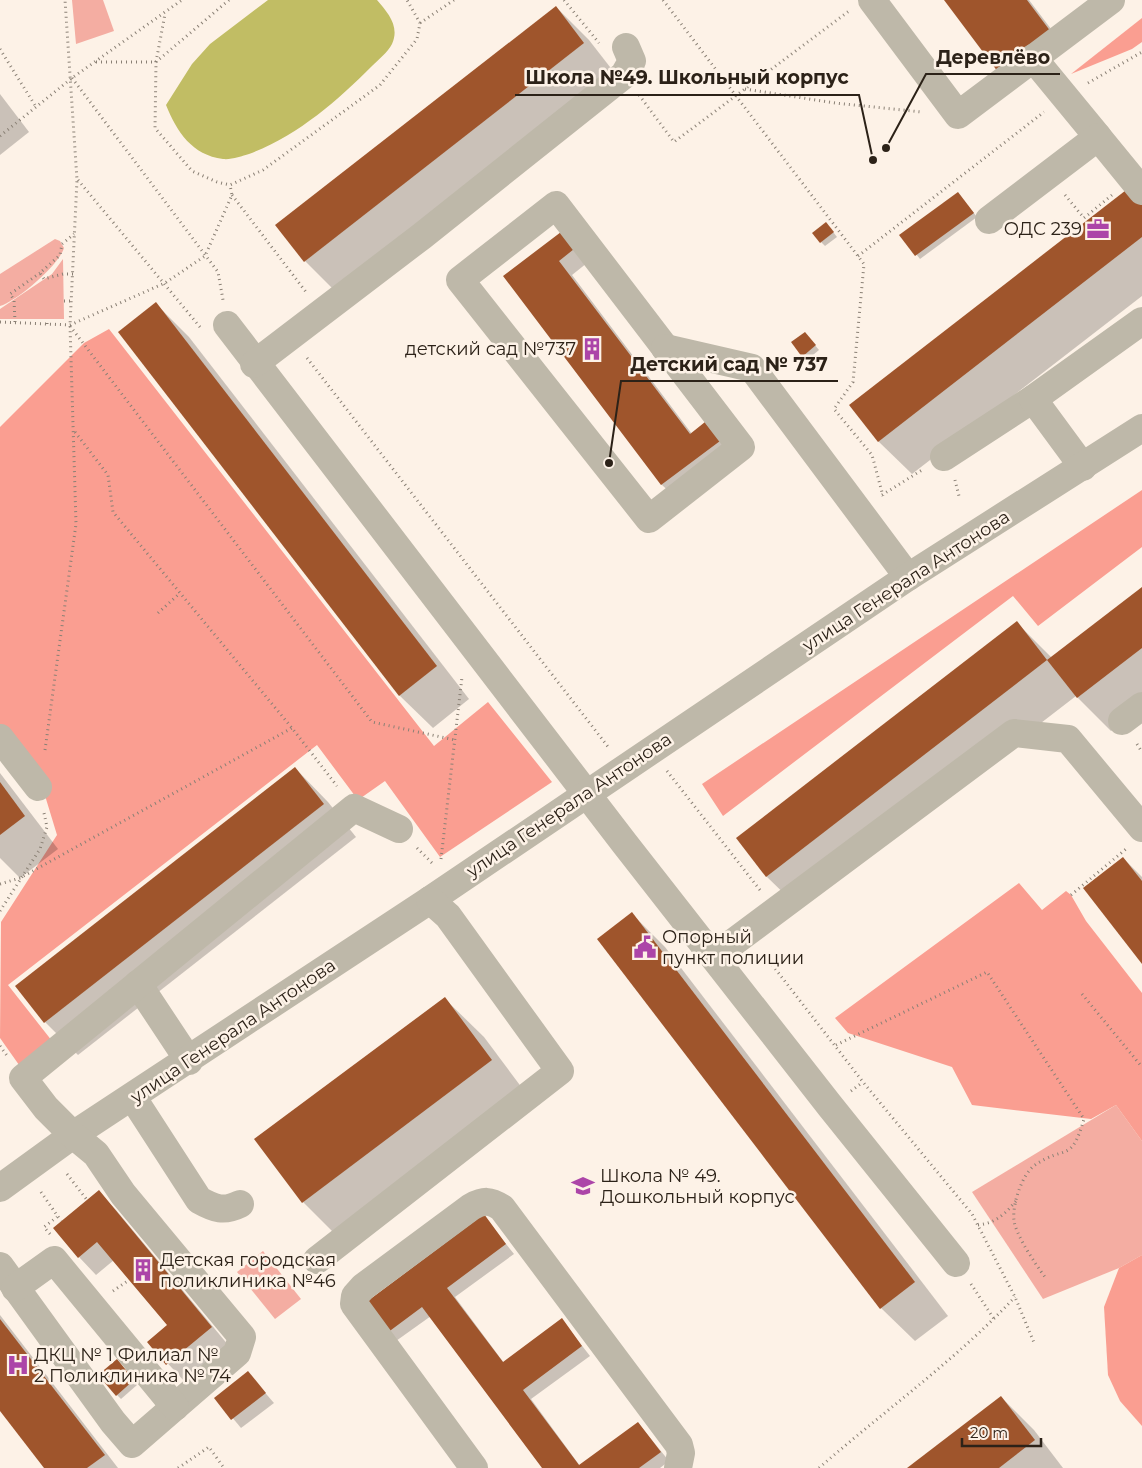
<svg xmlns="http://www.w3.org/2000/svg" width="1142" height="1468" font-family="Montserrat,sans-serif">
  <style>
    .green { fill: #f4ada2 }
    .forest { fill: #fa9e91 }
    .water { fill: #c1bd64 }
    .shadow { fill: #0003 }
    .building { fill: #9f552c }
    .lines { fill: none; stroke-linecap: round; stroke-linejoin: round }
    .path { stroke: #8a8075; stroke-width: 3; stroke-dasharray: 1 4; stroke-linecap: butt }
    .minor { stroke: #beb8a9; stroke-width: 28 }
    .labels { text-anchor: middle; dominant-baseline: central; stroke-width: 5; stroke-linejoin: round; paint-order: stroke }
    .poi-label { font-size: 18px; fill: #2c2218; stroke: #fdf2e7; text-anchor: start }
    .street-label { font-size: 18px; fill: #2c2218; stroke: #fdf2e7 }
    .leader { fill: none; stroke: #2c2218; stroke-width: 2 }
    .callout-dot { fill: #2c2218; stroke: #fdf2e7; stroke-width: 2 }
    .callout-label { font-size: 19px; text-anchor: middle; font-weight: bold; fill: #2c2218; stroke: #fdf2e7; stroke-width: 5; stroke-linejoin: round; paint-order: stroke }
  </style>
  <rect width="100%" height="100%" fill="#fdf2e7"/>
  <!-- green -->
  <g class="green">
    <polygon points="72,0 103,0 114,31 76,44"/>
    <path d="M 55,239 L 60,241 L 64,248 C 59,265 17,301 0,306 L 0,274 Z"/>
    <polygon points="63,259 64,319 0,319 0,309 52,274"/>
    <polygon points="1116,1105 1142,1141 1142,1255 1119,1268 1043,1299 972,1192"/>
    <polygon points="263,1251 301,1299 275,1319 237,1272"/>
  </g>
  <!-- forest -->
  <g class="forest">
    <polygon points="1142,18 1142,42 1132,49 1071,74"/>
    <polygon points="109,329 434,746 488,702 552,782 440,857 385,781 358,800 317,745 8,985 56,1046 24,1072 0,1038 1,922 57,835 43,789 0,732 0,427 84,343"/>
    <polygon points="1142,490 1142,547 1038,626 1013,596 723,816 702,784"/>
    <polygon points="1019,883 1042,910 1066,891 1071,895 1086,921 1142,993 1142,1141 1116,1105 1091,1119 972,1105 952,1067 848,1033 835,1018"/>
    <polygon points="1142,1255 1142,1426 1120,1401 1108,1375 1104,1307 1119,1268"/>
  </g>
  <!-- water -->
  <path class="water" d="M 268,0 L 377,0 C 388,13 400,26 392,44 C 388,52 378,60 372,66 C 336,102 297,136 249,154 C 242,156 231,160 223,159 C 192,155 177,132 166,105 L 192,64 L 210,44 Z"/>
  <!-- shadow -->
  <g class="shadow">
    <polygon points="946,0 1029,0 1064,46"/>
    <polygon points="556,7 589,40 617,76 338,294 305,261"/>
    <polygon points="0,94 29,132 0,155"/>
    <polygon points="958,193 977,217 920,259 901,235"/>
    <polygon points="1142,200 1142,296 912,474 878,441"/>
    <polygon points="830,228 837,237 825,246 821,242"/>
    <polygon points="561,233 587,263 572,275 692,434 705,424 732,455 676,498 662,485 505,276"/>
    <polygon points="156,304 189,337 469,699 433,728 399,695"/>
    <polygon points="809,338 819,350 807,360 793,342"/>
    <polygon points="1142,588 1142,707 1111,731 1076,696 800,909 766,876 1017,623 1052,658"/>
    <polygon points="295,768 328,802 356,837 78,1055 45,1022"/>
    <polygon points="0,773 58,849 20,878 0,858"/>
    <polygon points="1123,858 1142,877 1142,962"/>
    <polygon points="632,914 665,947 948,1316 915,1341 881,1308 599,939"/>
    <polygon points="444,998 484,1037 531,1100 342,1241 303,1202"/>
    <polygon points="98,1192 116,1210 229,1346 185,1382 148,1342 168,1325 114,1260 96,1275 79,1257"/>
    <polygon points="484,1216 514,1254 455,1297 504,1363 562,1320 590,1356 531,1399 580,1466 638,1423 669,1461 660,1468 544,1468 431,1316 396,1341 388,1332"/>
    <polygon points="0,1315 118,1468 46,1468 0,1409"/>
    <polygon points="121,1365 137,1385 121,1399 117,1395"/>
    <polygon points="248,1373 274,1403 241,1428 216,1398"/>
    <polygon points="1001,1397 1034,1430 1063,1468 909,1468"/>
  </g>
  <!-- building -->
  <g class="building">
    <polygon points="944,0 1027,0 1051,32 998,72"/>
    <polygon points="556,6 584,43 304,262 275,225"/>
    <polygon points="1130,187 1142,202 1142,237 878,442 849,405"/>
    <polygon points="958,192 974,213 915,256 899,235"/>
    <polygon points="826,222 834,232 820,243 812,233"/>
    <polygon points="561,232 574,249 559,261 690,434 705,422 720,441 661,485 503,276"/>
    <polygon points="156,302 437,666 399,696 118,332"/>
    <polygon points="805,332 816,345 802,357 791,342"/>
    <polygon points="1142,587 1142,648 1077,698 1047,660"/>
    <polygon points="1017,621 1047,660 766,877 736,838"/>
    <polygon points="295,767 324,804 44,1023 15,986"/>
    <polygon points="0,782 25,816 0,835"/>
    <polygon points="1123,857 1142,881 1142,964 1083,888"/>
    <polygon points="632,912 915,1282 880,1309 597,939"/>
    <polygon points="445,997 492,1060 302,1203 254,1139"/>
    <polygon points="99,1190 212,1327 166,1365 147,1342 167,1325 129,1280 97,1242 78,1258 53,1228"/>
    <polygon points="484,1214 506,1244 447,1288 503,1362 562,1318 582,1346 523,1390 579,1465 638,1422 661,1452 639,1468 542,1468 422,1307 387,1333 365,1303"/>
    <polygon points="0,1319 105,1455 87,1468 44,1468 0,1411"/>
    <polygon points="117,1359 134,1380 116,1396 98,1375"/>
    <polygon points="248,1371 266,1393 231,1420 214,1398"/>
    <polygon points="1001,1396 1035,1440 999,1468 907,1468"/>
  </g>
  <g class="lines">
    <!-- path -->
    <g class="path">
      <polyline points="229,0 156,62 155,128 192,171 217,182 230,185"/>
      <polyline points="564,0 599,43"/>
      <polyline points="663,0 864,264 853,382 834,409 872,455 883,496"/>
      <polyline points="420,23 454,0"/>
      <polyline points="0,49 36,107"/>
      <polyline points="96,62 156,62 165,14"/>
      <polyline points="72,78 218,272 223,300"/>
      <polyline points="1088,83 1142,52"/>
      <polyline points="745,89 835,103 922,112"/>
      <polyline points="639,95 674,142 849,11"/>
      <polyline points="0,136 72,78 182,0"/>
      <polyline points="78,180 200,327"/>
      <polyline points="232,195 306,292"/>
      <polyline points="1065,195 1084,218 1112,195"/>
      <polyline points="858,256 1044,112"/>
      <polyline points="73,274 63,274 44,279 40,273 60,255 62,244 74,234"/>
      <polyline points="64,301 71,301"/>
      <polyline points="0,322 70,325 165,283 205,256 232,195 230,185 263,170 380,85 417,39 420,23 407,0"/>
      <polyline points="15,322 14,300 10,294 40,273"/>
      <polyline points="47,324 47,319"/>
      <polyline points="70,326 372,722 455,740"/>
      <polyline points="307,358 609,748"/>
      <polyline points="75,432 108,475 113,512 292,728 337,786"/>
      <polyline points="955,480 959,496"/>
      <polyline points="882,495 922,470"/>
      <polyline points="158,613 180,593"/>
      <polyline points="1137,744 1142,752"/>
      <polyline points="45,750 76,524 70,325 77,180 65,0"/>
      <polyline points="667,771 760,890"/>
      <polyline points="417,848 434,865"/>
      <polyline points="441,859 462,677"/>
      <polyline points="0,884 20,878 292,728"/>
      <polyline points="1071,895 1126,849"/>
      <polyline points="0,911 40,849 47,827 44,813"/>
      <polyline points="763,953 863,1082 972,1214 1015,1297 1035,1345"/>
      <polyline points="1082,994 1142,1067"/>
      <path d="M 836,1045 L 987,972 L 1084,1119 C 1071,1164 1066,1144 1035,1165 C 1022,1174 1012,1205 1014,1220 C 1015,1234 1036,1265 1045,1277"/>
      <polyline points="0,1046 8,1057"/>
      <polyline points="851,1091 863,1082"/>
      <polyline points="67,1174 87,1200"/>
      <polyline points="41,1192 61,1221"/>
      <path d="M 978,1225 C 996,1223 1005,1214 1016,1201"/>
      <polyline points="50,1234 44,1227 57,1217"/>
      <polyline points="971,1284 994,1319"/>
      <polyline points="113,1291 129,1280"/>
      <polyline points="178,1468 209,1447 224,1468"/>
      <path d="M 819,1468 C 884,1411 956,1360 1015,1297"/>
    </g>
    <!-- minor -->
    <g class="minor">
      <polyline points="872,0 958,115 1111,0"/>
      <polyline points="1033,58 1098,137"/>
      <polygon points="556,205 741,447 649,519 460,280"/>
      <polyline points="989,220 1098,137 1142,191"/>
      <polyline points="227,325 625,844 830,1106 956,1263"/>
      <polyline points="665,348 752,368 908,577"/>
      <polyline points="254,364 422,236 624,75 632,61 626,47"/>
      <polyline points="944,457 1033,399"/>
      <polyline points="1083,467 1033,399 1142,321"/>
      <polyline points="1122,721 1142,706"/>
      <polyline points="0,738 38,787"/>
      <polyline points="715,956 1014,733 1068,739 1142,828"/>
      <polyline points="138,984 189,1061"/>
      <path d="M 133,1098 L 199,1200 C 215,1209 224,1212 240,1204"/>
      <polyline points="0,1188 73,1135 430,900 908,577 1142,428"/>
      <polyline points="317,1260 560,1071 448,916 430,900"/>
      <polyline points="0,1266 113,1422 132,1444 237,1353 242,1337 123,1194 96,1154 73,1135 46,1108 23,1078 354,808 399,829"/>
      <polyline points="15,1288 54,1260 175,1407"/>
      <path d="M 474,1468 L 354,1304 L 355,1296 L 363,1287 L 471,1207 C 484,1200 490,1200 502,1208 L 679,1445 L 681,1453 L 678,1468"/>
    </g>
  </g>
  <!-- icons -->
  <defs>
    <symbol id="office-bare" viewBox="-9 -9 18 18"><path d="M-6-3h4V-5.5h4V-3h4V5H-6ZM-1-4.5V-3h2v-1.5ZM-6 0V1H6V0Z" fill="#ac45a8" stroke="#fdf2e7" stroke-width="2.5" paint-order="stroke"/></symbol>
    <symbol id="building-bare" viewBox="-9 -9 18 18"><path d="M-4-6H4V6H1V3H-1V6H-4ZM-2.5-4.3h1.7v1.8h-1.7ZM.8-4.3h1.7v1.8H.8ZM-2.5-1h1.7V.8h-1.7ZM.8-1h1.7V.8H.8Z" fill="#ac45a8" stroke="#fdf2e7" stroke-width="2.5" paint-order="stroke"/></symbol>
    <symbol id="civic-bare" viewBox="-9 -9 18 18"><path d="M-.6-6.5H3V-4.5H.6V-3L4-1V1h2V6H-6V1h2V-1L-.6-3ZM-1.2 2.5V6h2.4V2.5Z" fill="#ac45a8" stroke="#fdf2e7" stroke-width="2.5" paint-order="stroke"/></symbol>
    <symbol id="school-bare" viewBox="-9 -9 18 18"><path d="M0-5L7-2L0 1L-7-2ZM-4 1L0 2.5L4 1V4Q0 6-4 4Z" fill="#ac45a8" stroke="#fdf2e7" stroke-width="2.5" paint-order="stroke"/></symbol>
    <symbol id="hospital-bare" viewBox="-9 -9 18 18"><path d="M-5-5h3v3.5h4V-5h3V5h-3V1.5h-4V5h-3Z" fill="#ac45a8" stroke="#fdf2e7" stroke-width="2.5" paint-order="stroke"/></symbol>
  </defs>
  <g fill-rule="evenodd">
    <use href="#office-bare" x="1082" y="213" width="32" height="32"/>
    <use href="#building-bare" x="576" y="333" width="32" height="32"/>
    <use href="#civic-bare" x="629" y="931" width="32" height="32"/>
    <use href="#school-bare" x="567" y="1170" width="32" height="32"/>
    <use href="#building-bare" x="127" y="1254" width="32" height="32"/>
    <use href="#hospital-bare" x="2" y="1349" width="32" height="32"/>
  </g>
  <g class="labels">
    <!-- poi labels -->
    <g class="poi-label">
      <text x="1082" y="229" text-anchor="end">ОДС 239</text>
      <text x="576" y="349" text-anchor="end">детский сад №737</text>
      <text x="662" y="937">Опорный<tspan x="662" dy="21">пункт полиции</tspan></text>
      <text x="600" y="1176">Школа № 49.<tspan x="600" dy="21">Дошкольный корпус</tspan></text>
      <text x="160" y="1260">Детская городская<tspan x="160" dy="21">поликлиника №46</tspan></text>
      <text x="34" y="1355">ДКЦ № 1 Филиал №<tspan x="34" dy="21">2 Поликлиника № 74</tspan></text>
    </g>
    <!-- street labels -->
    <g class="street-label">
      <text transform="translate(906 581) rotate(-33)">улица Генерала Антонова</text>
      <text transform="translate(569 805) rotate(-34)">улица Генерала Антонова</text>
      <text transform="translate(233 1031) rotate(-34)">улица Генерала Антонова</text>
    </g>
  </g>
  <!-- callouts -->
  <path class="leader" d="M886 148L926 74H1060M873 160L859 95H515M609 463L621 381H838"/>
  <g class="callout-dot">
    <circle cx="886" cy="148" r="5"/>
    <circle cx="873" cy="160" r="5"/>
    <circle cx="609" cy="463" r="5"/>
  </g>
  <g class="callout-label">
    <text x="993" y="64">Деревлёво</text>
    <text x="687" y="84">Школа №49. Школьный корпус</text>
    <text x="729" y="371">Детский сад № 737</text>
  </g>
  <!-- scale -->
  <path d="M962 1438v8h79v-8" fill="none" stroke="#2c2218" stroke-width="2.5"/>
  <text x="970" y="1438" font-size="15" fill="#2c2218" stroke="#fdf2e7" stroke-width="4" paint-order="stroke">20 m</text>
</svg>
